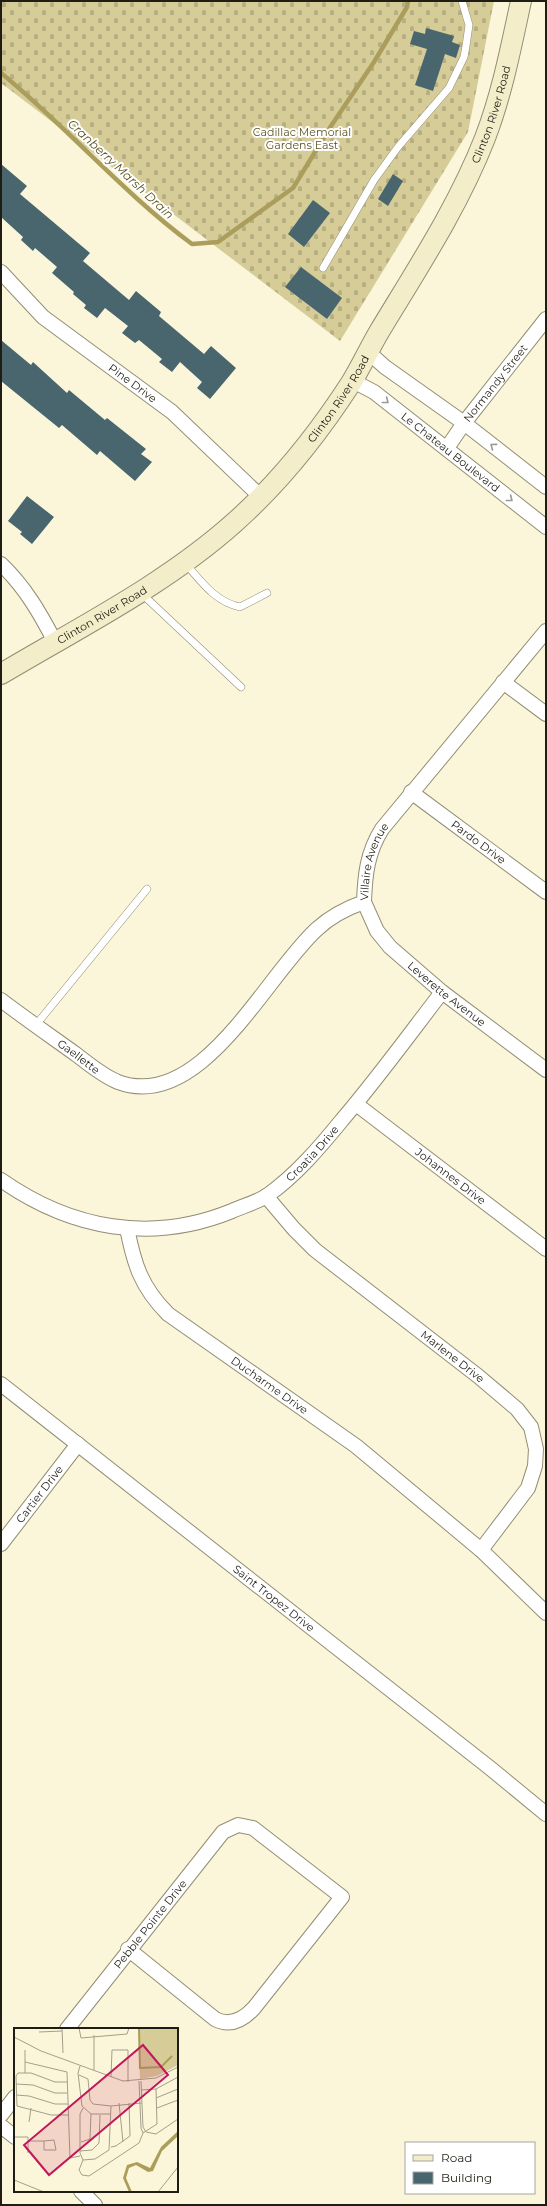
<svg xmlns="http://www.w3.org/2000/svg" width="547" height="2206" viewBox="0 0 547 2206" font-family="Montserrat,sans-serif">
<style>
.cemetery{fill:url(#cemetery-stones)}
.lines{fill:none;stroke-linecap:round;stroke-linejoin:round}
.stream{stroke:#ab9e5c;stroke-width:4.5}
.building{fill:#49666f}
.lane-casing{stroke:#928e74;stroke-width:8}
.street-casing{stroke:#928e74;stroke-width:16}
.secondary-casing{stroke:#928e74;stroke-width:22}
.lane{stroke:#fff;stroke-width:7}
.street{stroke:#fff;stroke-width:14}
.secondary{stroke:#f4edca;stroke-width:20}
.oneway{stroke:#9a9995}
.labels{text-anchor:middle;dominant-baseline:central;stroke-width:4;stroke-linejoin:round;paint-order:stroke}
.street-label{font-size:11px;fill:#1f1d13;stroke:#fff}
.park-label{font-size:11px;fill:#5d5321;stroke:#fff}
.water-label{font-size:12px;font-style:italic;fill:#584e1b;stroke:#fff}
.inset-river{fill:none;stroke:#ab9e5c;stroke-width:2}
.inset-road{fill:none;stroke:#a39f8a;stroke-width:1}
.view{fill:#c2185b;fill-opacity:0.15;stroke:#c2185b;stroke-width:2}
.inset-edge{fill:none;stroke:#1f1d13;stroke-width:2}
</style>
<defs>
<pattern id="cemetery-stones" width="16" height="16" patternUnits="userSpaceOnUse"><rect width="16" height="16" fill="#d6cc97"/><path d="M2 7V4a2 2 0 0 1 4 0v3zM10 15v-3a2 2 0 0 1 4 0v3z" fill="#b7af81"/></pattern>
</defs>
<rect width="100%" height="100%" fill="#fbf6da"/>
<path class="cemetery" d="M 1,1 L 494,1 L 468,132 L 340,341 L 1,83 Z"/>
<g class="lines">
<path class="stream" d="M 1,73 C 67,127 123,193 192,244 L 218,242 L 293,188 L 331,126 L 374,62 L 407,7 L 408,1"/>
</g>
<path class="building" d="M 426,28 L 454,36 L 452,42 L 460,45 L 456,58 L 445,54 L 433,91 L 415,85 L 427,49 L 410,44 L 414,31 L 425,34 Z
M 1,164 L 27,186 L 20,194 L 90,253 L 83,261 L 129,300 L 136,291 L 161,312 L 159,316 L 204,354 L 211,346 L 236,368 L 210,399 L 197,388 L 202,382 L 180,362 L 172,372 L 159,362 L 162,359 L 139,340 L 135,343 L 122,333 L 128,326 L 105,308 L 97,318 L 84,308 L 86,305 L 73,294 L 74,292 L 52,273 L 57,267 L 35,248 L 33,251 L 21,240 L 23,237 L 1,217 Z
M 393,174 L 403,181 L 388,206 L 378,199 Z
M 313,200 L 330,213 L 304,247 L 288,234 Z
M 301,267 L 342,298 L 327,319 L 285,287 Z
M 1,340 L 31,365 L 33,362 L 67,393 L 69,390 L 105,420 L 107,418 L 146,449 L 141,454 L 152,462 L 135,481 L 100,451 L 97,455 L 62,425 L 59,428 L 1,381 Z
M 27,496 L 54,517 L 32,544 L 20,534 L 22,532 L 8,521 Z"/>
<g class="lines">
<defs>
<path id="lane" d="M 323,268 L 374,180 L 398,147 L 449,88 L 464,57 L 466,46 L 469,25 L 462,1
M 185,563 C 201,581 215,602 240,607 L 267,593
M 141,593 L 241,687
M 35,1026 L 147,889"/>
<g id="street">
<path id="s1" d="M 1,272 L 43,317 L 172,412 L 261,497"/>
<path d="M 367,351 L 385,367 L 464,423 L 546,487"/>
<path id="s2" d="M 353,381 L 374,392 L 546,527"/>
<path id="s3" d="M 447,448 L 464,423 L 546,319"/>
<path d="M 1,564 C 25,587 40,613 55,642"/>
<path d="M 503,682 L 546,714"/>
<path id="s4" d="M 411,792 L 546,892"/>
<path id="s5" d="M 364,902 L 377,931 L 390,947 L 442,992 L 546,1070"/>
<path id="s6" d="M 1,1000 C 26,1019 52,1037 77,1055 C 90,1065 103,1076 118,1082 C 201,1113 266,975 317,929 C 331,916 347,908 364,902 C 365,875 367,853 382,829 L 546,631"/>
<path id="s7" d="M 356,1104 L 546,1249"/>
<path id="s8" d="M 1,1180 C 71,1229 151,1244 232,1211 C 243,1206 258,1202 268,1195 C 296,1175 320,1147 342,1120 C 377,1079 409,1035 442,992"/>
<path id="s9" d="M 266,1196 L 294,1229 L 315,1250 L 478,1376 L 517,1409 L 531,1427 L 536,1449 L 535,1466 L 528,1488 L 481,1550"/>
<path id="s10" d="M 127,1228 C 134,1264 141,1287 168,1314 L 356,1446 L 481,1550 L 546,1613"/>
<path id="s11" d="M 1,1384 L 490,1768 L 546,1814"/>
<path id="s12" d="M 1,1544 L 78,1444"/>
<path id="s13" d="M 67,2029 L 223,1832 L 238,1825 L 253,1828 L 342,1897 L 254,2008 C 243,2020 230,2027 215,2019 L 128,1949"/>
<path d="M 1,2115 L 15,2097"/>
<path d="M 1,2126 L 15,2137"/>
<path d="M 81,2191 L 95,2205"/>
</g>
<g id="secondary">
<path id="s14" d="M 1,674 C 80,627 166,584 235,522 C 281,481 318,434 351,383 C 361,367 369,349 379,332 C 417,269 458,207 485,138 C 502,94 511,47 521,1"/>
</g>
</defs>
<use href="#lane" class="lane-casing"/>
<use href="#street" class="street-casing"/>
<use href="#secondary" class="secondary-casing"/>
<use href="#lane" class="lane"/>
<use href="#street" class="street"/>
<use href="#secondary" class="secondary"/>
</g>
<defs><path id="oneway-chevron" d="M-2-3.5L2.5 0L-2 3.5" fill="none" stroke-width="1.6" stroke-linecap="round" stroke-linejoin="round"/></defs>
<g class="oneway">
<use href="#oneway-chevron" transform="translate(386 401) rotate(38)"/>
<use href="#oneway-chevron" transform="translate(493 446) rotate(-143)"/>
<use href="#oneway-chevron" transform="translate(510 499) rotate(38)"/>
</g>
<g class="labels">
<g class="street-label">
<text stroke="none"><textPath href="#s14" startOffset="765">Clinton River Road</textPath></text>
<text stroke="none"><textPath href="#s1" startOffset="173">Pine Drive</textPath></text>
<text stroke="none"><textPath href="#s3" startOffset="81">Normandy Street</textPath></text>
<text stroke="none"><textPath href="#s14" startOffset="441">Clinton River Road</textPath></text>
<text stroke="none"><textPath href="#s2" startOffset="121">Le Chateau Boulevard</textPath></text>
<text stroke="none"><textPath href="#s14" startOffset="117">Clinton River Road</textPath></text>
<text stroke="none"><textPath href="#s4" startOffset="84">Pardo Drive</textPath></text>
<text stroke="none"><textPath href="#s6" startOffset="506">Villaire Avenue</textPath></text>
<text stroke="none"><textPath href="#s5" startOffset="126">Leverette Avenue</textPath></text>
<text stroke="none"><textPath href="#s6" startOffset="96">Gaellette</textPath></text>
<text stroke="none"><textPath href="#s8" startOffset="344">Croatia Drive</textPath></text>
<text stroke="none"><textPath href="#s7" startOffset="119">Johannes Drive</textPath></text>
<text stroke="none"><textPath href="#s9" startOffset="247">Marlene Drive</textPath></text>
<text stroke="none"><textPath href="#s10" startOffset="221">Ducharme Drive</textPath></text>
<text stroke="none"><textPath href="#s12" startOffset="63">Cartier Drive</textPath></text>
<text stroke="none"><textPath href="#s11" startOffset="347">Saint Tropez Drive</textPath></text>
<text stroke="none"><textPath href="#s13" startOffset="134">Pebble Pointe Drive</textPath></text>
</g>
<g class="park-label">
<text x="302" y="132">Cadillac Memorial<tspan x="302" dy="13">Gardens East</tspan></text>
</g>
<g class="water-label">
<text transform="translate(121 169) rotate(43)">Cranberry Marsh Drain</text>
</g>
</g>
<g transform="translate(14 2028)">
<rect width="164" height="164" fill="#fbf6da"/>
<path d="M 124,0 L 164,0 L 164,37 L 143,48 L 126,51 Z" fill="#d6cc97"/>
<path d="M 164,103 L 164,108 L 148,123 L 139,143 L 134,144 L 122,137 L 115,140 L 112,150 L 118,164 L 115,164 L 109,150 L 113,137 L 123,134 L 136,140 L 147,119 Z" fill="#ab9e5c"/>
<path class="inset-river" d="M 125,0 L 126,40 L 147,39 L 158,28"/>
<path class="inset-road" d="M 48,0 L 49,25M 65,0 L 67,10 L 113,6 L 115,0M 25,4 L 48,3M 80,7 L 80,42M 0,9 L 27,23 L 109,53 L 142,50 L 164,39M 11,34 L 53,44 L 56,130 L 66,128M 66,38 L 64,45 L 68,78 L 77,86 L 96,86M 11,45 L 11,22M 65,47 L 74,51 L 76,72 L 79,76 L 97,78 L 128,75M 97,49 L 98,22 L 114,22 L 114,54M 125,53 L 127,100 L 129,105M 127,53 L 129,99 L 132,104M 53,54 L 41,54 L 17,45 L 4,45 L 2,48 L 3,78 L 37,87 L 55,87M 2,56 L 19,57 L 41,65 L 53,65M 127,62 L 142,61 L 164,49M 2,67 L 15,68 L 41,76 L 54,76M 142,70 L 164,61M 105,75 L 109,114M 69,80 L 66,86 L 66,125 L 69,132M 143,80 L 164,72M 15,94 L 17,80M 132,104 L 142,106 L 164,91M 0,109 L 14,109 L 14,125M 14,113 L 30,113 L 40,112 L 42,122 L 30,122 L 30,113M 67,114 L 76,111 L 77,86M 97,119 L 102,118 L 116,108 L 115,75M 66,123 L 78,122 L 85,115 L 86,87M 69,132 L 65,142 L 68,147 L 75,148 L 125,115 L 129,105 L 143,96 L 142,61M 69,132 L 81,131 L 95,122 L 97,78M 0,152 L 30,164M 144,164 L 164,139"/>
<path class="view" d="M 129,17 L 154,47 L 35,147 L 10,117 Z"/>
<rect width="164" height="164" class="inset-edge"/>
</g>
<rect width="547" height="2206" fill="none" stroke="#1f1d13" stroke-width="4"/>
<rect x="405" y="2142" width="130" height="52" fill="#ffffff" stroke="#a5a5a1"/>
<rect x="413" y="2155" width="20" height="6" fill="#f4edca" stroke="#a5a5a1"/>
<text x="441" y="2162" font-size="12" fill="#1f1d13">Road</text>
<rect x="413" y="2172" width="20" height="12" fill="#49666f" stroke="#a5a5a1"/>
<text x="441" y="2182" font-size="12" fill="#1f1d13">Building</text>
</svg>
